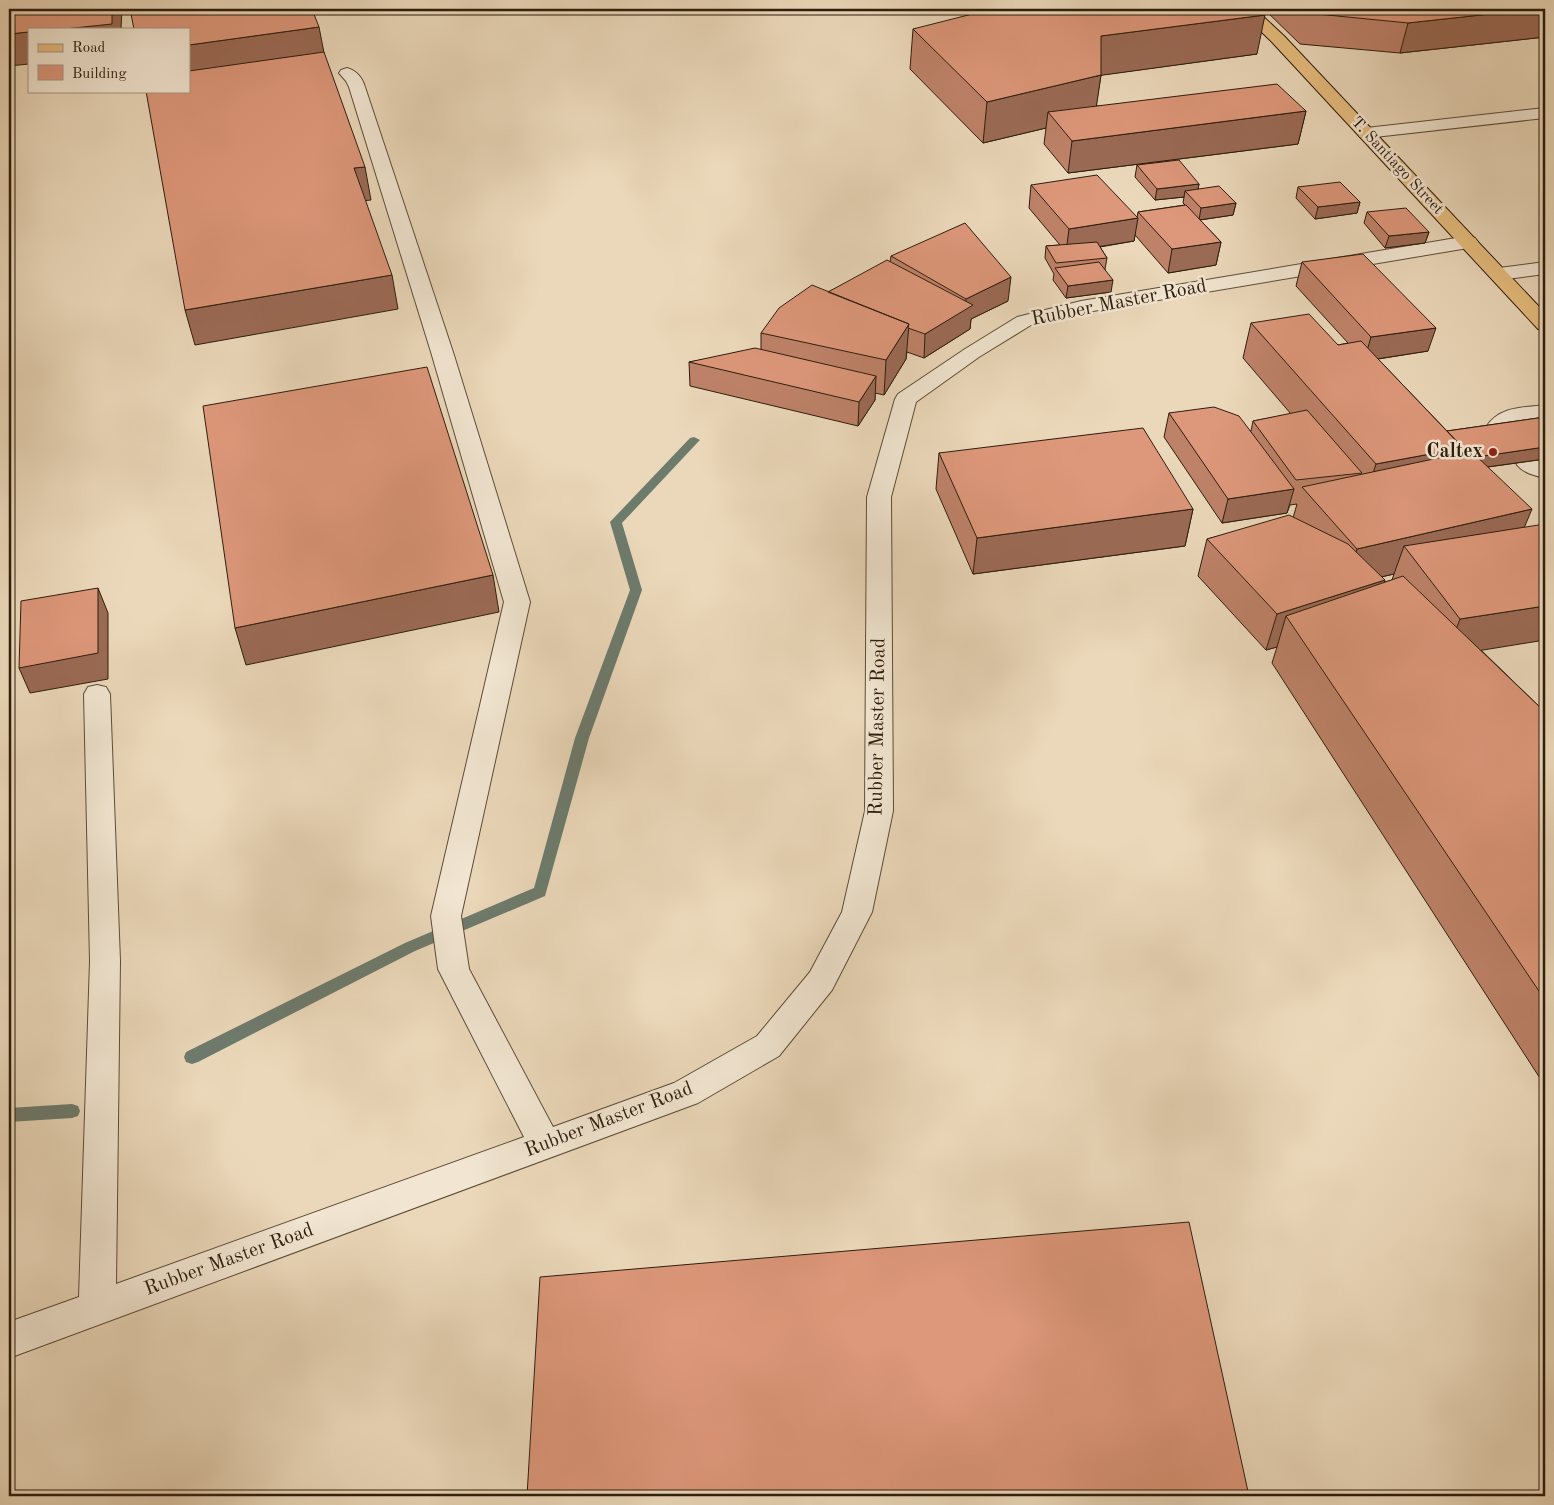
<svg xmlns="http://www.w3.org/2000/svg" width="1554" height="1505" viewBox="0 0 1554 1505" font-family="'Old Standard TT',serif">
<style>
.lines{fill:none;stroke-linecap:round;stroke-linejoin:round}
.stream{fill:#6d7b6d;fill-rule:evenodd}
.minor-casing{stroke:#5c4c38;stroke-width:2}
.major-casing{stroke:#2d1d0d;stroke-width:2}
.minor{fill:#f2e6d2;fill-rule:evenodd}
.major{fill:#e6bc7d;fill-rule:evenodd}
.wall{fill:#be8269;stroke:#2d1d0d;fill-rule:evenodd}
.shaded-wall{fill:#9b6a55;stroke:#2d1d0d}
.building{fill:#dd977a;stroke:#2d1d0d}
.poi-dot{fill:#8f2418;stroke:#f2e6d2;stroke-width:2}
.labels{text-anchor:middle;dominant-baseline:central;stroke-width:5;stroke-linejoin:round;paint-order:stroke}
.far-street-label{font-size:16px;fill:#2d1d0d;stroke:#f2e6d2}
.street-label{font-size:20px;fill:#2d1d0d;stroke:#f2e6d2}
.poi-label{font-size:20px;font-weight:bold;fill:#2d1d0d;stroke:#f2e6d2;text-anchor:end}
</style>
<rect width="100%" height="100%" fill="#ebd8ba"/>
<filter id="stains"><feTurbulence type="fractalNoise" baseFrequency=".004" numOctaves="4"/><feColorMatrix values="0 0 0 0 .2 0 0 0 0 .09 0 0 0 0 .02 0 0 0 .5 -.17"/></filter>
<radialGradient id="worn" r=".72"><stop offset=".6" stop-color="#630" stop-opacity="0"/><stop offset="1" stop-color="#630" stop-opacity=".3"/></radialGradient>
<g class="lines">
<path class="stream" d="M 694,437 L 700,440 L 698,442 L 622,523 L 642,590 L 589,738 L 545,896 L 415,951 L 198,1062 L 192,1064 L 186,1062 L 184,1057 L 186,1052 L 405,943 L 534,888 L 575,738 L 630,590 L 610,522 L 690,438 Z
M 72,1104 L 78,1106 L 80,1111 L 78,1116 L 72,1118 L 9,1122 L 9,1108 Z"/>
<defs>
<path id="minor" d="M 347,68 C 357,71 362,77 365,87 L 453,352 L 530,602 L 461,916 L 469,969 L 553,1127 L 674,1083 L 757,1036 L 810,972 L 842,912 L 865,811 L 867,497 L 895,399 L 898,394 L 965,349 L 1017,317 L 1081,301 L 1468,236 L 1475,238 L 1478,242 L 1475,246 L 1468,248 L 1081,313 L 1031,325 L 979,357 L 916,402 L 891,497 L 893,811 L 872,912 L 832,990 L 779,1056 L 698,1103 L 9,1358 L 9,1322 L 79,1297 L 90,961 L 84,694 L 88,687 L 97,685 L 106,687 L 110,694 L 120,961 L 116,1284 L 524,1137 L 438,969 L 431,916 L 504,602 L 431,352 L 349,87 L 346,81 L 339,73 L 341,70 Z
M 1545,108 L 1545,118 L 1366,138 L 1360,137 L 1357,133 L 1360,129 L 1366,128 Z
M 1545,262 L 1545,274 L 1499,280 L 1492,278 L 1489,274 L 1492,270 L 1499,268 Z
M 1545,405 L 1545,419 L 1518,421 L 1508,427 L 1513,435 L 1510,440 L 1502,442 L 1494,440 L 1486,427 C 1500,406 1522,408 1545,405 Z
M 1526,455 L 1534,457 L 1545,464 L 1545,478 C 1533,475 1522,473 1515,462 L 1518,457 Z"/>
<path id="major" d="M 1238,9 L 1255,9 L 1284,36 L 1545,313 L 1545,331 L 1538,329 L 1272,42 Z"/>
</defs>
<use href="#minor" class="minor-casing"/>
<use href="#major" class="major-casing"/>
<use href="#minor" class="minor"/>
<use href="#major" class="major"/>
</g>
<path class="wall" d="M 1264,9 L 1545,9 L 1545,37 L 1400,53 L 1300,44 Z
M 913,29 L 1257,54 L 1101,75 L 1096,106 L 1306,111 L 1298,144 L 1068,173 L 1044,144 L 1046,128 L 983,143 L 910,69 Z
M 1137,165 L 1199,184 L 1198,189 L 1236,203 L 1233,215 L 1200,220 L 1221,242 L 1216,265 L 1168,273 L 1135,235 L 1134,241 L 1100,247 L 1107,258 L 1105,269 L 1111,292 L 1066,298 L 1053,280 L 1054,274 L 1045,258 L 1046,246 L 1060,245 L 1029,208 L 1031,185 L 1137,218 L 1138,212 L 1185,205 L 1183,203 L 1184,197 L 1155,200 L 1135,177 Z
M 1298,187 L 1360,202 L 1357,213 L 1315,219 L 1296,198 Z
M 1367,212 L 1429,232 L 1425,243 L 1385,248 L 1364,223 Z
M 891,256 L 1008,301 L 971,319 L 970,329 L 924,358 L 907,352 L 906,359 L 884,395 L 875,393 L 875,400 L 858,426 L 690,386 L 689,362 L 761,350 L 761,333 L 828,292 L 890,262 Z
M 1302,262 L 1428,351 L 1378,359 L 1447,431 L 1545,417 L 1545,459 L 1488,467 L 1524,527 L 1481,650 L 1545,712 L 1545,1086 L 1272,663 L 1277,647 L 1266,650 L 1198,576 L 1207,539 L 1293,518 L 1297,504 L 1290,505 L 1287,513 L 1222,523 L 1164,437 L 1169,413 L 1251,431 L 1253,421 L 1291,414 L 1243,358 L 1251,323 L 1338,345 L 1348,343 L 1296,286 ZM 1394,574 L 1392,580 L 1385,582 L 1381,577 Z
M 939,453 L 1193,509 L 1185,546 L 973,574 L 936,489 Z"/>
<path class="shaded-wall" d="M 112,9 L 122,9 L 121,29 L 64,29 Z
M 1535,9 L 1545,9 L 1545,37 L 1400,53 L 1408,23 Z
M 1265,15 L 1257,54 L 1096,76 L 1101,36 Z
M 319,27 L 325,58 L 189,78 L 189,45 Z
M 29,32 L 29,64 L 9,66 L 9,34 Z
M 1101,75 L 1095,116 L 1048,112 L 1046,128 L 983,143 L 987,102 Z
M 1306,111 L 1298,144 L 1068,173 L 1072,141 Z
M 365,167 L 371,200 L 361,201 L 354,168 Z
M 1199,184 L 1197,195 L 1185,191 L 1184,197 L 1155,200 L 1157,189 Z
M 1360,202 L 1357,213 L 1315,219 L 1318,207 Z
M 1236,203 L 1233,215 L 1199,220 L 1201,208 Z
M 1138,218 L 1134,241 L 1066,252 L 1069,229 Z
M 1429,232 L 1425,243 L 1385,248 L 1389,236 Z
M 1221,242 L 1216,265 L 1168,273 L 1172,249 Z
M 392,275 L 398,309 L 195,345 L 185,310 Z
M 1011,277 L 1008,301 L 971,319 L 970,329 L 924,358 L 925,334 L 965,309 L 966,299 Z
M 1113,280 L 1111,292 L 1066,298 L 1068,286 Z
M 909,324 L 906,359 L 884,395 L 886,360 Z
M 1436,328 L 1428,351 L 1364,361 L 1371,337 Z
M 876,376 L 875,400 L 858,426 L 859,402 Z
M 1545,447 L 1545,459 L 1458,471 L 1462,459 Z
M 1463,448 L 1450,484 L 1364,500 L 1376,464 Z
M 1294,489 L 1287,513 L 1222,523 L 1228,499 Z
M 1193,509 L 1185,546 L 973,574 L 977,538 Z
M 1532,509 L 1517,545 L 1404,546 L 1394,574 L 1345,585 L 1357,549 Z
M 493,575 L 499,612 L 246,665 L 235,628 Z
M 1385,580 L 1373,617 L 1286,616 L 1277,647 L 1266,650 L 1277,614 Z
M 98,588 L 108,613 L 108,679 L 30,693 L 19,668 Z
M 1545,606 L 1545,640 L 1446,656 L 1460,619 Z"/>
<path class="building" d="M 9,9 L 112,9 L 112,24 L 64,29 L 29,29 L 29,32 L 9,34 Z
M 130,9 L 312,9 L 319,27 L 189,45 L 189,29 L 134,29 Z
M 992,9 L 1259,9 L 1265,15 L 1101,36 L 1101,75 L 987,102 L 913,29 Z
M 1303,9 L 1535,9 L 1408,23 L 1307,13 Z
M 324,52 L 365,167 L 354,168 L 392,275 L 185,310 L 146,91 L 189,91 L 189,71 Z
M 1277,84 L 1306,111 L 1072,141 L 1048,112 Z
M 1179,160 L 1199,184 L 1157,189 L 1137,165 Z
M 1097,175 L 1138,218 L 1069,229 L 1031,185 Z
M 1340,182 L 1360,202 L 1318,207 L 1298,187 Z
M 1219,186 L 1236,203 L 1201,208 L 1185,191 Z
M 1186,205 L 1221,242 L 1172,249 L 1138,212 Z
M 1406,208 L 1429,232 L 1389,236 L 1367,212 Z
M 965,223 L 1011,277 L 966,299 L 891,256 Z
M 1097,242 L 1107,258 L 1056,263 L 1046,246 Z
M 1363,254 L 1436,328 L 1371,337 L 1302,262 Z
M 887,260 L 973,305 L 925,334 L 908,328 L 909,324 L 828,292 Z
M 1099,262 L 1113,280 L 1068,286 L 1055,268 Z
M 812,285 L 909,324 L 886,360 L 761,333 L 779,308 Z
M 1309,314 L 1338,345 L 1361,341 L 1463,448 L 1376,464 L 1251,323 Z
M 755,348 L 876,376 L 859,402 L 689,362 Z
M 427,367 L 493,575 L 235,628 L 203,406 Z
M 1214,407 L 1239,416 L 1294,489 L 1228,499 L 1169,413 Z
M 1307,410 L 1362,473 L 1296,480 L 1253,421 Z
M 1545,417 L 1545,447 L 1477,457 L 1471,451 L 1462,453 L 1463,448 L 1447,431 Z
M 1143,428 L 1193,509 L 977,538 L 939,453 Z
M 1471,451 L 1532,509 L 1357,549 L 1302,487 Z
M 1289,515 L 1348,544 L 1385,580 L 1277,614 L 1207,539 Z
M 1545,524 L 1545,606 L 1460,619 L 1404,546 Z
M 1403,576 L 1545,712 L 1545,1000 L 1286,616 Z
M 98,588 L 98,653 L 19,668 L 21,601 Z
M 1189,1222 L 1249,1496 L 527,1496 L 540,1277 Z"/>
<circle class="poi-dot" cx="1493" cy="452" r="5"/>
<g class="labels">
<g class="far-street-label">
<text transform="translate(1397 166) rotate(47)">T. Santiago Street</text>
</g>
<g class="street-label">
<text transform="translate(1119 303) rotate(-11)">Rubber Master Road</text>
<text transform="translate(878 727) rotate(-89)">Rubber Master Road</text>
<text transform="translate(609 1120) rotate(-21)">Rubber Master Road</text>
<text transform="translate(229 1260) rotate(-20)">Rubber Master Road</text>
</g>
<g class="poi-label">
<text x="1483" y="452">Caltex</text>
</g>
</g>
<rect width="1554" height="1505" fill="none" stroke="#ebd8ba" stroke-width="30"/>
<rect x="10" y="10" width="1534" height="1485" fill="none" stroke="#2d1d0d" stroke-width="2.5"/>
<rect x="15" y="15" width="1524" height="1475" fill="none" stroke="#2d1d0d"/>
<rect x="28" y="28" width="162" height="65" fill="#f2e6d2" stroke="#a39683"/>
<rect x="38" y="44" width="25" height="8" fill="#e6bc7d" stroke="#a39683"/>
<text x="72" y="52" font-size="15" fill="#2d1d0d">Road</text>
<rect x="38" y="65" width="25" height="15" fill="#dd977a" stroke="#a39683"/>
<text x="72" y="78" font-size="15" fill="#2d1d0d">Building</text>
<rect width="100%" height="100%" filter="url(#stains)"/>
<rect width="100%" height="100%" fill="url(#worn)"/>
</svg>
